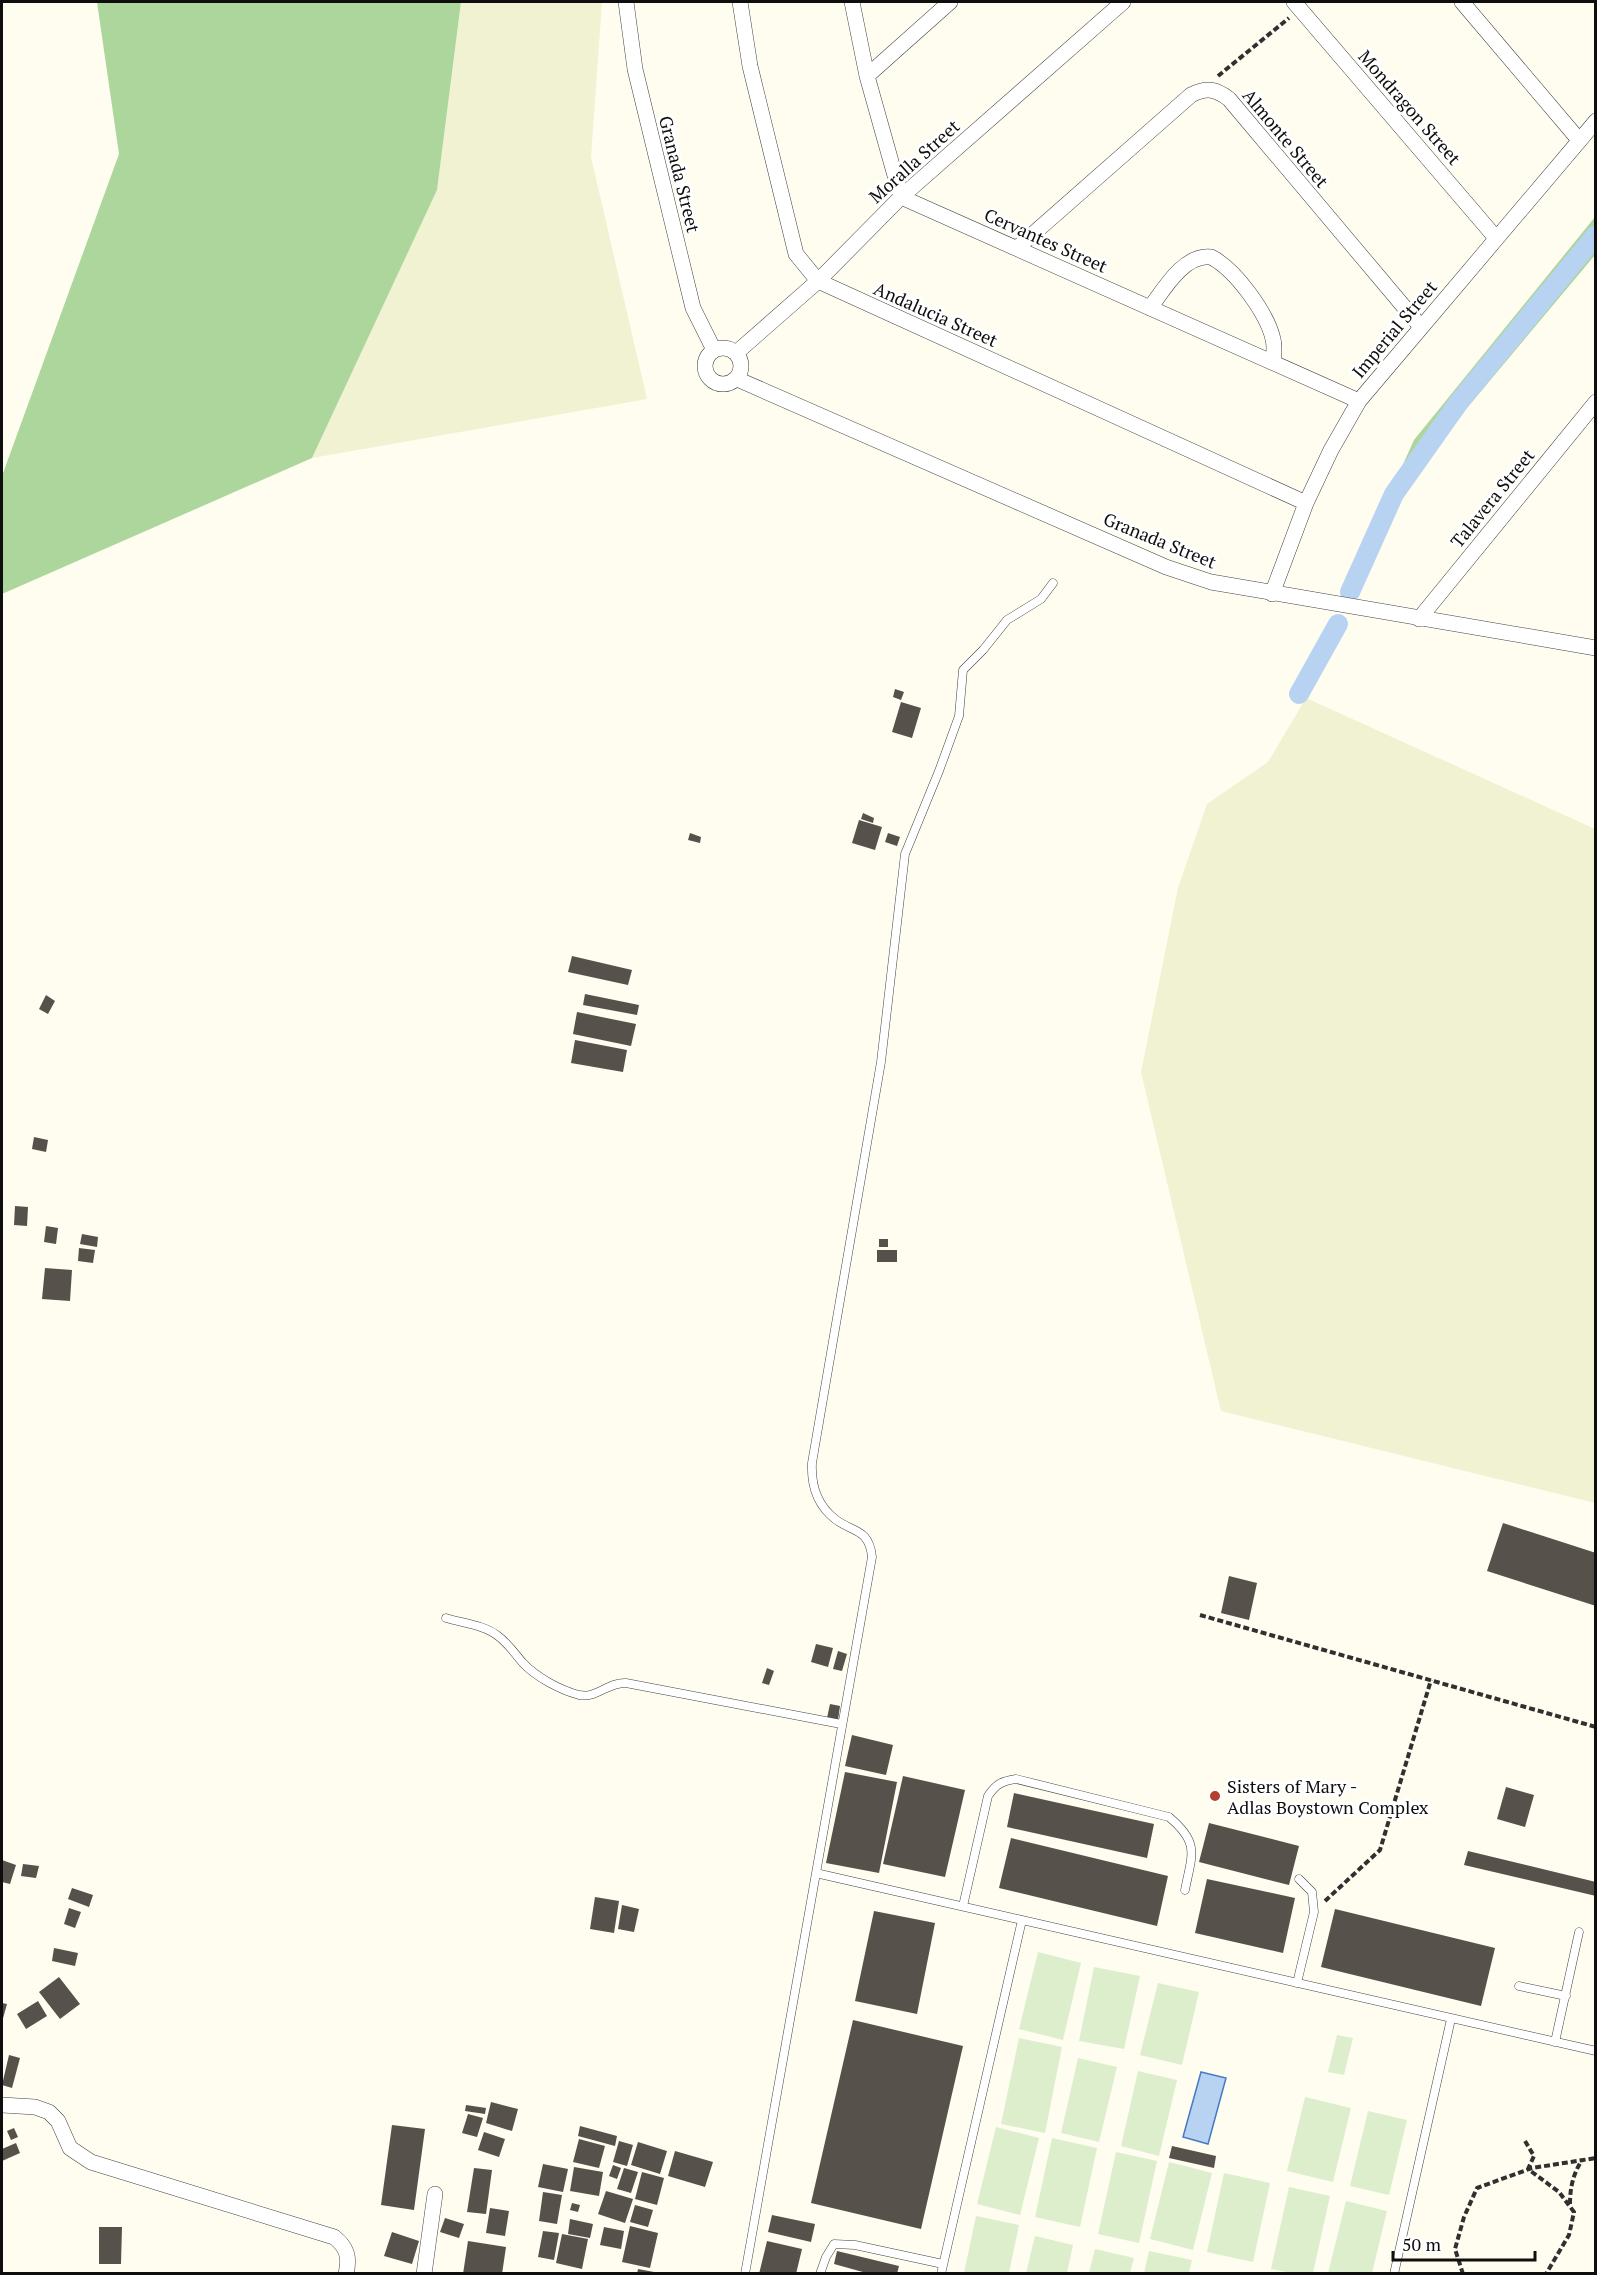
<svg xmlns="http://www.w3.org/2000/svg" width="1597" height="2275" viewBox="0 0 1597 2275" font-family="'PT Serif',serif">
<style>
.farmland{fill:#f0f2d2}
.forest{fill:#acd69c}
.pitch{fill:#ddeecd}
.water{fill:#b8d3f2;stroke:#457bc3;stroke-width:1.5}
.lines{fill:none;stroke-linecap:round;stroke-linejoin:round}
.canal{stroke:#b8d3f2;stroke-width:20}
.building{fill:#56514b}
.service-casing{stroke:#414141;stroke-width:9}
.minor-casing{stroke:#414141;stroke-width:16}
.path{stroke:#303030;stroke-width:4;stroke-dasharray:6 3;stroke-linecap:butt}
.service{stroke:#fff;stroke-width:8}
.minor{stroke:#fff;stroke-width:15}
.poi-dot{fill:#b44030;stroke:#fff;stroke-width:2}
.labels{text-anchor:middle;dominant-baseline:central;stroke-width:6;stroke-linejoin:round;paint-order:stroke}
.street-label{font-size:18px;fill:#0e0e0e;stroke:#fff}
.poi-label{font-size:18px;fill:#0e0e0e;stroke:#fff;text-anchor:start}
</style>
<rect width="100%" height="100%" fill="#fefdf0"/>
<path class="farmland" d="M 461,2 L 602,2 L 591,157 L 647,399 L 312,458 L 437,190 Z
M 1306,698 L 1595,829 L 1595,1503 L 1221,1411 L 1141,1072 L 1178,888 L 1207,804 L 1268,762 Z"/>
<path class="forest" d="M 97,2 L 461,2 L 437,190 L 312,458 L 2,594 L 2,476 L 119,154 Z
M 1595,217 L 1595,255 L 1467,408 L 1398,498 L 1356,592 L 1346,591 L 1414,440 Z"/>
<path class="pitch" d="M 1038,1952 L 1081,1963 L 1063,2040 L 1019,2029 Z
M 1094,1967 L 1140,1976 L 1124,2049 L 1079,2041 Z
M 1158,1983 L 1199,1992 L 1182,2065 L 1140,2055 Z
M 1337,2035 L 1353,2038 L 1344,2075 L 1328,2072 Z
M 1019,2038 L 1062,2047 L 1045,2133 L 1001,2124 Z
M 1078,2058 L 1117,2067 L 1099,2142 L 1061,2133 Z
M 1138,2071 L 1177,2080 L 1159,2156 L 1121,2146 Z
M 1305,2097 L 1351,2108 L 1333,2182 L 1287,2171 Z
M 1368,2111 L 1407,2120 L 1389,2195 L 1350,2186 Z
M 996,2127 L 1039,2138 L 1020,2215 L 977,2204 Z
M 1052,2138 L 1097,2148 L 1080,2227 L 1035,2217 Z
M 1116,2152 L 1157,2161 L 1139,2243 L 1098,2234 Z
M 1169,2162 L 1212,2173 L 1193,2250 L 1150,2239 Z
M 1224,2173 L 1270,2183 L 1253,2262 L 1207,2252 Z
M 1289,2187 L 1330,2196 L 1313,2273 L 1291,2273 L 1271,2269 Z
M 1346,2201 L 1387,2211 L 1372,2273 L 1328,2273 Z
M 976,2216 L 1019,2225 L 1009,2273 L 964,2273 Z
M 1035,2236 L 1073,2245 L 1067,2273 L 1026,2273 Z
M 1095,2249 L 1134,2258 L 1130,2273 L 1089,2273 Z
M 1149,2251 L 1192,2260 L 1189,2273 L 1144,2273 Z"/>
<path class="water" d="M 1201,2072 L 1226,2078 L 1208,2144 L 1183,2137 Z"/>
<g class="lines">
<path class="canal" d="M 1350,592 L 1394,494 L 1459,402 L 1596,235
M 1299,694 L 1338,624"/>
</g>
<path class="building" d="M 895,689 L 904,692 L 901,700 L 893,697 Z
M 901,702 L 921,708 L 912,738 L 892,732 Z
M 863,813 L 874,818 L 873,823 L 861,819 Z
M 859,820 L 882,827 L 875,850 L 852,843 Z
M 690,833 L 701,837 L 700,843 L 688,840 Z
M 888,833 L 900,837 L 897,846 L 885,842 Z
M 572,956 L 632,970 L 628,985 L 568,972 Z
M 585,994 L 639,1005 L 637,1015 L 583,1005 Z
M 46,995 L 55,1001 L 48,1014 L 39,1009 Z
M 577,1012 L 636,1024 L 631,1046 L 573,1034 Z
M 575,1040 L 627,1050 L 623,1072 L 571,1063 Z
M 34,1137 L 48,1140 L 46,1152 L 32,1149 Z
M 15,1206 L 28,1207 L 27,1226 L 14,1225 Z
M 46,1226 L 58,1228 L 56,1244 L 44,1242 Z
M 82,1234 L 98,1237 L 97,1247 L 80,1244 Z
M 879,1239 L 888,1239 L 888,1247 L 879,1247 Z
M 79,1248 L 95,1250 L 93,1263 L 78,1261 Z
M 877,1250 L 897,1250 L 897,1262 L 877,1262 Z
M 45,1268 L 72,1270 L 70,1301 L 42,1299 Z
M 1503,1523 L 1596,1553 L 1596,1606 L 1487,1571 Z
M 1229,1576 L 1257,1583 L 1249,1620 L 1221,1613 Z
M 816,1644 L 833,1648 L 828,1667 L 811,1662 Z
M 838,1651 L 847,1654 L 842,1671 L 833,1669 Z
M 767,1668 L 774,1671 L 769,1685 L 762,1683 Z
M 830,1704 L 840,1706 L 838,1720 L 827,1718 Z
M 852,1735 L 893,1745 L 886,1775 L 845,1766 Z
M 845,1772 L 897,1782 L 879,1873 L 826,1863 Z
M 903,1776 L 965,1790 L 945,1877 L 883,1864 Z
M 1506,1787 L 1534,1795 L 1525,1827 L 1497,1819 Z
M 1014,1793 L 1154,1824 L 1147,1858 L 1007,1827 Z
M 1209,1823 L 1299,1846 L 1289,1885 L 1199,1862 Z
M 1011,1838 L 1168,1876 L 1157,1926 L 999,1888 Z
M 1468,1851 L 1596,1882 L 1596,1896 L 1464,1865 Z
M 2,1860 L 16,1865 L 10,1884 L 2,1882 Z
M 23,1864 L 39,1866 L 36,1878 L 21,1876 Z
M 1207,1879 L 1295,1898 L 1283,1953 L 1195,1933 Z
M 72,1888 L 93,1895 L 89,1907 L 68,1899 Z
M 595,1897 L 619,1901 L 614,1933 L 590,1929 Z
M 622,1905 L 639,1909 L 634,1932 L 618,1929 Z
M 69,1908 L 81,1912 L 75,1928 L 64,1924 Z
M 1335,1909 L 1495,1948 L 1481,2006 L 1321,1967 Z
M 874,1911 L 935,1923 L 917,2014 L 855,2001 Z
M 54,1948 L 78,1953 L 75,1966 L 52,1961 Z
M 59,1977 L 80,2004 L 60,2019 L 39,1992 Z
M 38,2001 L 47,2016 L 26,2029 L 17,2014 Z
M 2,2003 L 7,2004 L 2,2022 Z
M 853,2020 L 963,2046 L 921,2229 L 811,2203 Z
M 9,2055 L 20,2058 L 12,2088 L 2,2085 Z
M 491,2102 L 518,2109 L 512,2131 L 486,2123 Z
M 466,2105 L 486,2108 L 485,2114 L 465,2111 Z
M 468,2114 L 483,2118 L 477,2137 L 462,2133 Z
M 392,2125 L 425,2129 L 414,2210 L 381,2205 Z
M 580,2126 L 617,2136 L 615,2146 L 578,2136 Z
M 14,2128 L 18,2137 L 11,2140 L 7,2131 Z
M 484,2132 L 505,2139 L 499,2157 L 478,2150 Z
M 579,2139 L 605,2146 L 599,2168 L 573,2162 Z
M 619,2141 L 633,2145 L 627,2166 L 613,2162 Z
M 638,2142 L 667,2151 L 660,2174 L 631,2165 Z
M 16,2143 L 20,2153 L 2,2161 L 2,2149 Z
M 1172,2146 L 1216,2156 L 1214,2168 L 1169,2158 Z
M 675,2151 L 713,2162 L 705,2187 L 668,2176 Z
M 543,2164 L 568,2169 L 563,2192 L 538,2187 Z
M 613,2165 L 621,2168 L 617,2179 L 609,2176 Z
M 574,2167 L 603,2172 L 599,2196 L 570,2191 Z
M 474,2168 L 492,2170 L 486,2214 L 467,2212 Z
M 624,2168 L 638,2172 L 631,2193 L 617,2189 Z
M 642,2172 L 664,2178 L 657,2205 L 635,2199 Z
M 606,2191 L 633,2199 L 625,2223 L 598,2214 Z
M 543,2192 L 562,2195 L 557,2224 L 539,2221 Z
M 572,2203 L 580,2205 L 578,2212 L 570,2210 Z
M 635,2205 L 653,2210 L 648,2227 L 630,2222 Z
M 490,2208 L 509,2211 L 505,2236 L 486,2233 Z
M 772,2215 L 815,2224 L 811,2242 L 768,2232 Z
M 445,2218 L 464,2224 L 459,2238 L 440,2232 Z
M 570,2219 L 593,2224 L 590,2238 L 568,2234 Z
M 630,2226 L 658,2233 L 650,2268 L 622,2262 Z
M 99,2227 L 122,2227 L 121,2264 L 99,2264 Z
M 604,2227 L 624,2231 L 621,2249 L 600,2245 Z
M 543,2231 L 559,2233 L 554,2260 L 538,2257 Z
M 392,2232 L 419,2241 L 412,2264 L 384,2256 Z
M 562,2234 L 588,2239 L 582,2269 L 556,2263 Z
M 468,2241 L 506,2247 L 502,2274 L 463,2274 Z
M 767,2241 L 802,2249 L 796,2274 L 759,2274 Z
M 837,2251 L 899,2266 L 897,2274 L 870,2274 L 834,2264 Z
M 638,2269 L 654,2272 L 654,2274 L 637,2274 Z"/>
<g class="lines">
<defs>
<path id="service" d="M 446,1618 C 462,1623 485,1625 498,1636 C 508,1643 515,1654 523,1663 C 536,1677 560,1690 579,1695 C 596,1699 608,1682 626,1683 L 841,1724
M 820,1874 L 1596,2051
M 963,1906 L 988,1796 C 996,1784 1002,1781 1016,1779 L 1169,1817 C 1200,1843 1192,1854 1185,1890
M 1297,1983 L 1314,1912 L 1312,1892 L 1299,1879
M 1519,1986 L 1566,1996
M 1555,2042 L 1579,1932
M 745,2274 L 872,1557 C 869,1528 853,1533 835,1519 C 817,1505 811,1484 812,1463 L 881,1062 L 905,854 L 939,771 L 959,716 L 963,670 L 983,650 L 1007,620 L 1041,599 L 1053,583
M 820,2274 L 826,2257 L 834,2244 L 855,2245 L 943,2264
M 941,2274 L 1022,1920
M 1394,2274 L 1451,2019"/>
<path id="minor" d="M 626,2 L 635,69 L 693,308 L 714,350
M 740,2 L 750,66 L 796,254 L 818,281 L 1306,503
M 852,2 L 867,76 L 901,197 L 1359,401
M 1294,2 L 1496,238
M 1462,2 L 1579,140
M 867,76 L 950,2
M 1017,248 L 1191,95 C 1207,87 1216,89 1229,99 L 1421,327
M 1150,308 C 1164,289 1184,254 1211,257 C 1235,269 1267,313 1273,339 C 1275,347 1274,354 1273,362
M705 366a18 18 0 1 1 36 0a18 18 0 1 1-36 0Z
M 736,353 L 818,281 L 901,197 L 1123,2
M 737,379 L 1166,567 L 1211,582 L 1596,648
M 1272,594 L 1306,503 L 1331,450 L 1359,401 L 1596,121
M 1419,619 L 1596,402
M 2,2105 L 35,2107 L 49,2112 L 58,2121 L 70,2148 L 91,2162 L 334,2237 C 347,2247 350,2257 346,2274
M 424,2274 L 435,2194"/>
</defs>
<use href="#service" class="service-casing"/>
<use href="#minor" class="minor-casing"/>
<path class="path" d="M 1218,76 L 1289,18
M 1200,1615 L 1596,1727
M 1325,1901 L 1380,1850 L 1431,1680
M 1525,2141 L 1534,2156 L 1528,2169 L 1559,2192 L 1574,2212 L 1569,2235 L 1546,2274
M 1570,2204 C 1570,2188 1573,2174 1582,2160
M 1463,2274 L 1455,2249 L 1464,2217 L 1477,2188 L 1532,2168 L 1596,2158"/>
<use href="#service" class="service"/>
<use href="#minor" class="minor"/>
</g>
<circle class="poi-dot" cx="1215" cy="1796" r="6"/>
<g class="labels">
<g class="street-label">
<text transform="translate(1410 107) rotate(49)">Mondragon Street</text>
<text transform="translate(1286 138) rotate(50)">Almonte Street</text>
<text transform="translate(914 161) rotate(-42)">Moralla Street</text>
<text transform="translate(680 174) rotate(76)">Granada Street</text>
<text transform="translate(1046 240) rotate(24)">Cervantes Street</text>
<text transform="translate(936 314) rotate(24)">Andalucia Street</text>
<text transform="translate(1394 329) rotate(-50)">Imperial Street</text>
<text transform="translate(1492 498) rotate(-51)">Talavera Street</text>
<text transform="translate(1160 540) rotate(22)">Granada Street</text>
</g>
<g class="poi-label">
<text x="1227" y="1786">Sisters of Mary -<tspan x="1227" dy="21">Adlas Boystown Complex</tspan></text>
</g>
</g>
<rect width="1597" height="2275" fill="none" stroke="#0e0e0e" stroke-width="6"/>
<path d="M1393 2251v9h142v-9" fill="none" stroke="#0e0e0e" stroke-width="3"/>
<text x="1402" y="2251" font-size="18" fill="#0e0e0e" stroke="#ffffff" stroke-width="4.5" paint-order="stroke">50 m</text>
</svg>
